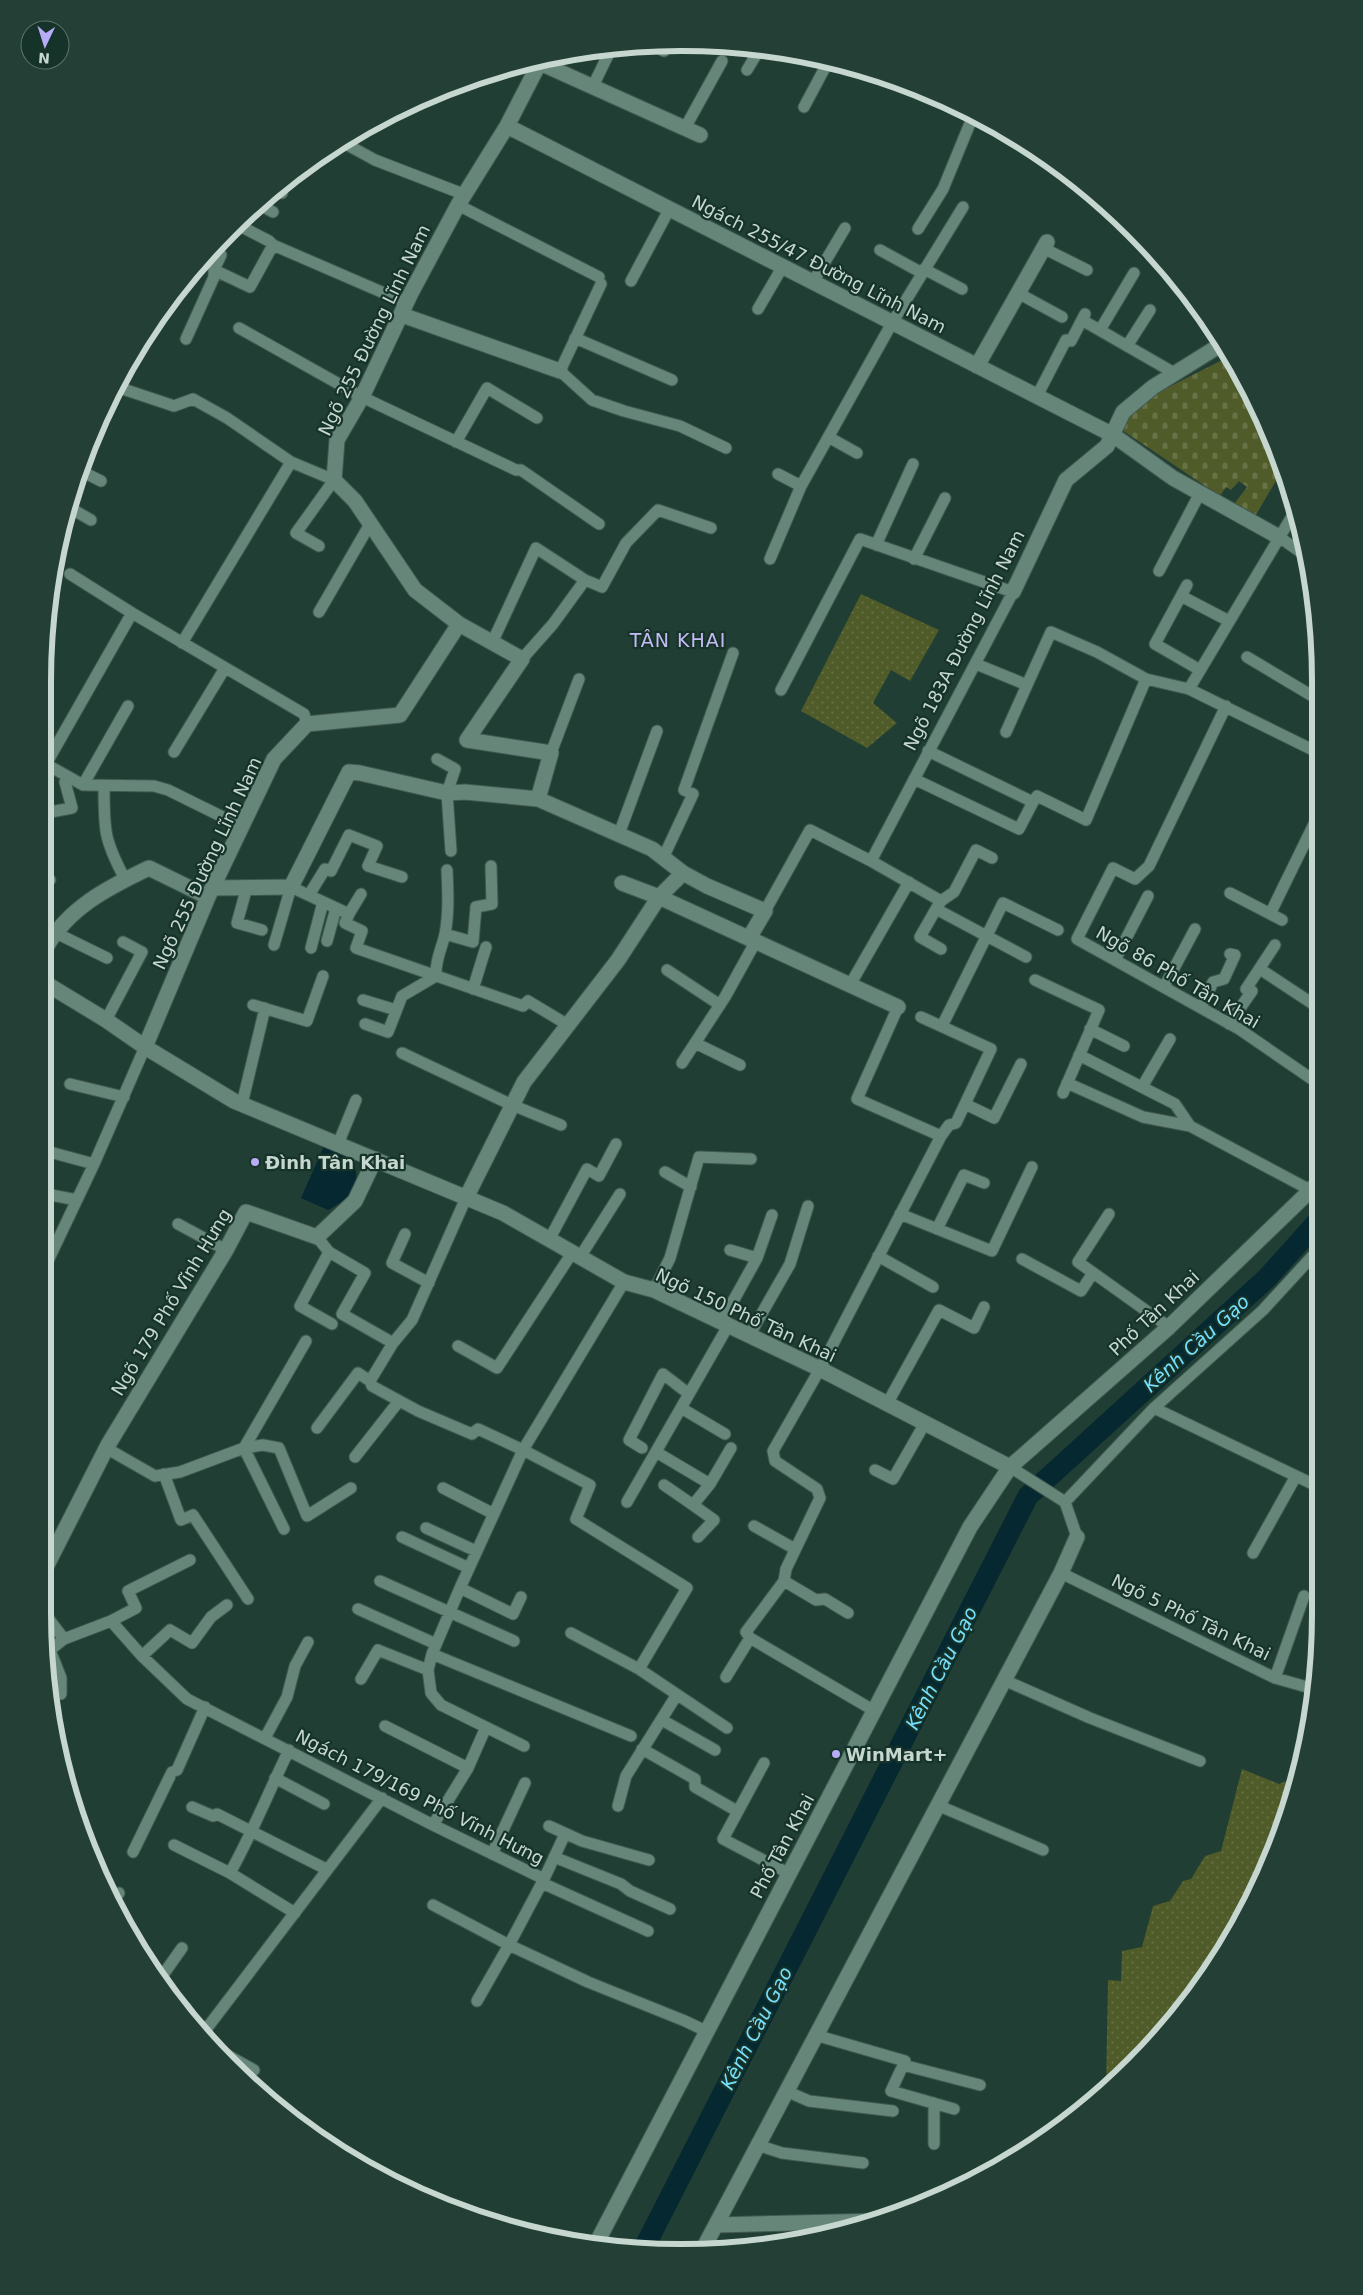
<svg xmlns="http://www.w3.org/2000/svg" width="1363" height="2295" viewBox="0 0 1363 2295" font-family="'DejaVu Sans',sans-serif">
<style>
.grass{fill:url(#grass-dots)}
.cemetery{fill:url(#cemetery-stones)}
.water{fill:#062830}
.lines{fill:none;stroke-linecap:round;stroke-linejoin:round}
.canal{stroke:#062830;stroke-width:21}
.lane-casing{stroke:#405a51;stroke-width:13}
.street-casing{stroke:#405a51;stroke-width:17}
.secondary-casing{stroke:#405a51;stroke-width:17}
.lane{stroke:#67867a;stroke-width:11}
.street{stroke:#67867a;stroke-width:15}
.secondary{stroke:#67867a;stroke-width:15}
.poi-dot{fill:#b8abf7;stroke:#163329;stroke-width:2}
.labels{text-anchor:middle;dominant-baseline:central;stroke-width:4.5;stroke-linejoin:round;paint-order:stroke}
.street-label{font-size:18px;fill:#c6d7d0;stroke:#163329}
.poi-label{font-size:18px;font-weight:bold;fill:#c6d7d0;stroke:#163329;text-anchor:start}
.neighbourhood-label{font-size:19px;letter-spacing:1px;fill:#c4bbf4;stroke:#163329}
.water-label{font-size:19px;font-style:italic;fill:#77e0fd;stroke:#163329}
.rim{fill:none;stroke:#c6d7d0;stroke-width:6}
</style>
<defs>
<pattern id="grass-dots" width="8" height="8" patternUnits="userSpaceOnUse" patternTransform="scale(1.25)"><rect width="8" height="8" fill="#4f5b28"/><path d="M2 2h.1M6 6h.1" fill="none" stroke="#677246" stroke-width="1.8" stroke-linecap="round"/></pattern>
<pattern id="cemetery-stones" width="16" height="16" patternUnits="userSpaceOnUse" patternTransform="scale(1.25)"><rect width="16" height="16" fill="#4f5b28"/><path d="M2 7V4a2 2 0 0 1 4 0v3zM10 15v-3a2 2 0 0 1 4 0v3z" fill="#677246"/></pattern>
</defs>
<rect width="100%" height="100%" fill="#203e33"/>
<path class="grass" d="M 861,594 L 939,630 L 910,681 L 891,670 L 873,703 L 897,723 L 867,748 L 801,711 Z
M 1242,1769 L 1279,1784 L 1295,1778 L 1286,1819 L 1213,1969 L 1134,2065 L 1106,2089 L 1108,1980 L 1121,1981 L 1122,1951 L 1142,1947 L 1153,1906 L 1170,1901 L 1183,1881 L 1191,1879 L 1205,1856 L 1221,1851 Z"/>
<path class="cemetery" d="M 1230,356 L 1283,469 L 1254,518 L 1234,504 L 1247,487 L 1239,481 L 1231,490 L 1226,487 L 1220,496 L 1122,430 L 1133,409 L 1163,390 Z"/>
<path class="water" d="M 324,1146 L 353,1160 C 362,1189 353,1196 328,1210 L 301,1198 Z"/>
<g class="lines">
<path class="canal" d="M 643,2250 L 1028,1496 L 1267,1278 L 1319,1220"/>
<defs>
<path id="lane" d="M 652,45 L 664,51
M 747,70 L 759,50
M 593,86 L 611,49
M 804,107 L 828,62
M 685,128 L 722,61
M 342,142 L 375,160 L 463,194
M 278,190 L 282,193
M 260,205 L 273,212
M 458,205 L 599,277
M 236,224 L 269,241 L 273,245
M 918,229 L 943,189 L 973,116
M 1043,248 L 1087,270
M 880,250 L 922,273
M 924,269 L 962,289
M 214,270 L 250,287 L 273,245 L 407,303
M 631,281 L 670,208
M 813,282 L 845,228
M 601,284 L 560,371 L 592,400 L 624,411 L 680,426 L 726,448
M 1018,293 L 1062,317
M 758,309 L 783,266
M 1082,320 L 1176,374
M 239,328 L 362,397 L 516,470 L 521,470 L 599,524
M 1100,330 L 1134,273
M 575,338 L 672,380
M 186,339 L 214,277 L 214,270 L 221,255
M 1127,346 L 1150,310
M 120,388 L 174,406 L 193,399 L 227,418 L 291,462 L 334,480 L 296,533 L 319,546
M 1037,396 L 1066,340 L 1071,341 L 1085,314
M 830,438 L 857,453
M 456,442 L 487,388 L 537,418
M 79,470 L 101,481
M 778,474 L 801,486
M 70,508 L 91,520
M 1279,537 L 1302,553
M 876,545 L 913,464
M 770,559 L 801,486 L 892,323 L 963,207
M 914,559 L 945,498
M 1159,571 L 1200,493
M 70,574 L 132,613 L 304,714 L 307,724
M 1187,585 L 1155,644 L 1200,670
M 1181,596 L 1229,621
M 319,612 L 370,524
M 182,643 L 291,462
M 492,643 L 536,548 L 585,580
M 1247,657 L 1319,700
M 522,659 L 553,624 L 585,580 L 602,587 L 626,543 L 658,510 L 711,528
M 976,664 L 1027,685 L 1051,632 L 1097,652 L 1146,679 L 1189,689 L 1319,753
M 1189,689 L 1294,513
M 781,690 L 860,539 L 1013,592 L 871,861
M 1226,706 L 1149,866 L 1135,879 L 1113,868 L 1077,939 L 1239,1029 L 1319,1084
M 1006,732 L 1027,685
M 928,751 L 1033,802 L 1037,796 L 1086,820 L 1146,679
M 174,752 L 225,668
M 551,753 L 579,679
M 437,759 L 455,769 L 447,793 L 451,851
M 44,763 L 83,785 L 154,786 L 168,790 L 241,826
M 46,764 L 132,613
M 914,779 L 1019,829 L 1033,802
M 83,785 L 128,706
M 104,787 C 104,830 104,840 125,879
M 45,813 L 72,808 L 65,782 L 70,778
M 619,834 L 657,731
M 664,856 L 693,794 L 684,790 L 733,653
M 45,881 L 50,880
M 247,887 L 237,923 L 262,930
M 1230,893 L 1282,920
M 309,895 L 325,869 L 331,871 L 349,835 L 377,846 L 368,866 L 402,877
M 941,901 L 936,909 L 1026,957
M 941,901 L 954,892 L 976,850 L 992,858
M 936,909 L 920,937 L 941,949
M 765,911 L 810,830 L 871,861 L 941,901
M 349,914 L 345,923 L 362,931 L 356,948 L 523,1006 L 528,1001 L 568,1025
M 1270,914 L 1319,814
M 54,932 L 107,958
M 445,934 L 473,942 L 476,907 L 492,904 L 491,866
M 327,941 L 336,908
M 274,945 L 291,887 L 349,914 L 361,894
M 311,948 L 323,902
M 1115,960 L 1148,896
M 1260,969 L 1319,1008
M 667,970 L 720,1005
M 436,976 C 435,960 442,948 445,934 C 449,913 448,892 447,870
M 1035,980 L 1099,1010 L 1063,1093
M 850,985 L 909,882
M 1164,987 L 1195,929
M 473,989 L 486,947
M 363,1000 L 396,1010
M 253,1005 L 307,1021 L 323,976
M 898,1007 L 857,1099 L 941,1136
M 1201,1008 L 1213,982 L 1224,979 L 1235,955 L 1230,954
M 106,1020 L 142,952 L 123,942
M 365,1024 L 388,1032 L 402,996 L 436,976
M 1229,1024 L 1252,991 L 1246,989 L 1275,945
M 942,1026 L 1003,903 L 1058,930
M 1090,1029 L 1124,1046
M 695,1043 L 740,1065
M 402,1053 L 512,1105 L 561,1125
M 1079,1055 L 1175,1104 L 1190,1126
M 682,1063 L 725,997 L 756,941
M 1067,1083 L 1143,1117 L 1190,1126 L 1312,1191
M 70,1084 L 124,1097
M 1142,1087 L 1170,1039
M 242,1104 L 265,1008
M 965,1104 L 994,1118 L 1021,1064
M 338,1144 L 356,1100
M 46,1151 L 94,1164
M 665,1172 L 691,1187
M 46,1194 L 77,1200
M 900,1214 L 992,1251 L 1032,1167
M 1109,1214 L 1078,1262 L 1169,1327
M 178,1224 L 226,1250
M 937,1229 L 964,1175 L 984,1183
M 405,1234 L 392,1263 L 429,1283
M 317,1237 L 329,1252 L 365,1273 L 342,1314 L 393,1343
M 549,1240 L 587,1169 L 599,1176 L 616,1144
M 730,1250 L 757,1258
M 329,1252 L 300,1306 L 332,1324
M 878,1256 L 933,1287
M 580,1257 L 620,1194
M 1022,1259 L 1081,1291 L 1093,1273
M 46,1265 L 94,1164 L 145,1047
M 654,1290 L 670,1258 L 699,1157 L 751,1159
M 721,1323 L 757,1258 L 772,1215
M 749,1336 L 790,1264 L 808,1206
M 458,1346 L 497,1368 L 572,1253
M 370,1381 L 393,1343 L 412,1320 L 466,1198
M 887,1404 L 939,1310 L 974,1328 L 984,1307
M 681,1408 L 725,1434
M 1154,1408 L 1319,1487
M 317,1428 L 358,1373 L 370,1381 L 372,1386 L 418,1411 L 472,1434 L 478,1429 L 523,1450 L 590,1485 L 576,1519 L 687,1588 L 639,1669
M 106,1448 L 155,1476 L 180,1472 L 244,1448 L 263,1445 L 279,1448 L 307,1516 L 351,1488
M 642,1448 L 629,1440 L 663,1374 L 689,1394
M 656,1452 L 710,1484 L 693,1505 L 714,1520 L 698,1537
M 355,1457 L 399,1401
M 1010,1467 L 1065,1502 L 1077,1537
M 875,1470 L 893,1479 L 925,1423
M 164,1474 L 181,1520 L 193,1515 L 248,1599
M 710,1484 L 731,1448
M 664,1485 L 693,1505
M 443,1488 L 494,1514
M 627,1502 L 728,1326
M 1065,1502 L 1154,1408 L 1263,1310 L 1319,1249
M 754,1526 L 795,1549
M 426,1528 L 476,1551
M 284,1529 L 244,1448 L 306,1341
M 402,1537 L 469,1568
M 1253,1553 L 1296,1476
M 1061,1573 L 1275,1678 L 1307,1687
M 380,1581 L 514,1641
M 784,1581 L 816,1600 L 825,1599 L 848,1613
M 460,1588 L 513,1614 L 521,1597
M 358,1609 L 436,1644
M 48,1618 L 64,1639 L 111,1621 L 142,1656 L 187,1699 L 433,1825 L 544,1879 L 509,1945 L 588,1982 L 685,2021 L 706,2031
M 111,1621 L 136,1608 L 128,1591 L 190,1560
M 571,1633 L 639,1669 L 727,1728
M 432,1654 L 631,1736
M 142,1656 L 170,1630 L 192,1643 L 211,1617 L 227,1605
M 726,1677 L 750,1638
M 1275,1678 L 1304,1596
M 361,1679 L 378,1650 L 428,1670
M 1004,1680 L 1090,1718 L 1200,1761
M 48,1684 L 61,1678
M 61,1694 L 61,1678 L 50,1650 L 64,1639
M 873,1710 L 750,1638 L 746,1632 L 784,1581 L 786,1569 L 820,1498 L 817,1489 L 775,1461 L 773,1451 L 820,1369 L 941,1136 L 949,1125 L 956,1123 L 991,1049 L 921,1017
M 662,1720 L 715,1750
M 385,1726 L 468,1768
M 265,1738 L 287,1697 L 295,1666 L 308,1642
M 524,1746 L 441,1705 L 431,1693 L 428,1670 L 432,1654 L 460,1588 L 523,1450 L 624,1282
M 642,1749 L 695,1779 L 695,1787 L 737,1811
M 764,1763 L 723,1839 L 788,1873
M 275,1778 L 324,1804
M 937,1805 L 1043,1850
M 618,1806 L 626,1776 L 676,1696
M 192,1807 L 213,1816 L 217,1814 L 326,1869
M 433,1825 L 468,1768 L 486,1727
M 549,1826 L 582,1841 L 649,1860
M 174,1845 L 230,1873 L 295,1913
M 133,1852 L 172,1772 L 177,1770 L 205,1707
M 492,1854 L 525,1783
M 554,1857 L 621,1884 L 630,1891 L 670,1909
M 230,1873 C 252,1834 269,1791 289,1750
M 544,1879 L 565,1834
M 542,1883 L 648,1931
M 112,1902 L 119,1893
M 433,1905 L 509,1945 L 477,2001
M 160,1979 L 182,1948
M 171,1996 L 186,2008
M 204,2032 L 382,1798
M 815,2035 L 905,2061 L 891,2091 L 954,2109
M 227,2055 L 254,2070
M 903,2065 L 980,2085
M 786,2091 L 809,2101 L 893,2111
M 934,2103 L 934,2144
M 757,2145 L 782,2153 L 863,2163"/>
<path id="street" d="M 540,63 L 700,135
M 507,126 L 1113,435 L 1173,478 L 1279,537
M 402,315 L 560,371
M 977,366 L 1047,242
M 1013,592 L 1066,480 L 1107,446 L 1123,412 L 1153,387 L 1222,344
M 459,624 L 522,659 L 467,740 L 551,753 L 538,799
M 622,883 L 659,897 L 898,1007
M 213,888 L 291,887 L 349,772 L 360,773 L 447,793 L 465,792 L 538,799 L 652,849 L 683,873 L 707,886 L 765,911 L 749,938
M 45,949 C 68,908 107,888 149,868 L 208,897
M 45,983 L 106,1020 L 145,1047 L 234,1101 L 503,1213 L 624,1282 L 654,1290 L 820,1369 L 1010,1467
M 145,1047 L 208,897 L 274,759 L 307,724 L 400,715 L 459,624 L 415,590 L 355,501 L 334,480 L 337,440 L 362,397 L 411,293 L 458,205 L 507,126 L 541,60
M 466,1198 L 524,1082 L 618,960 L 659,897 L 683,873
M 47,1565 L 108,1445 L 226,1250 L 246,1212 L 317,1237 L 355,1201 L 375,1159
M 716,2225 L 879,2221
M 702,2251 L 1061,1573 L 1077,1537"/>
<path id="secondary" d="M 595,2246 L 970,1527 L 1010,1467 L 1169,1327 L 1319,1182"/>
</defs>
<use href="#lane" class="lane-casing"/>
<use href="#street" class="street-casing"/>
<use href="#secondary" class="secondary-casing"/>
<use href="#lane" class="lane"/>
<use href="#street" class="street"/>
<use href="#secondary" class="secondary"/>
</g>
<g class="poi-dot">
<circle cx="255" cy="1162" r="5"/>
<circle cx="836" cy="1754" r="5"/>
</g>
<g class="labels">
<g class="street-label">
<text transform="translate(819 264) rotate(27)">Ngách 255/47 Đường Lĩnh Nam</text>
<text transform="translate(374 330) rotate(-64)">Ngõ 255 Đường Lĩnh Nam</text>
<text transform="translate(964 640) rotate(-63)">Ngõ 183A Đường Lĩnh Nam</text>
<text transform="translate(207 863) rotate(-65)">Ngõ 255 Đường Lĩnh Nam</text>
<text transform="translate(1178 977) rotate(30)">Ngõ 86 Phố Tân Khai</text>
<text transform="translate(171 1302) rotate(-59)">Ngõ 179 Phố Vĩnh Hưng</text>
<text transform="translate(1154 1313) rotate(-43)">Phố Tân Khai</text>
<text transform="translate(746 1315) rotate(25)">Ngõ 150 Phố Tân Khai</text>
<text transform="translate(1191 1617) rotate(26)">Ngõ 5 Phố Tân Khai</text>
<text transform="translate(420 1797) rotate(27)">Ngách 179/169 Phố Vĩnh Hưng</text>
<text transform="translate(782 1846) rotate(-62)">Phố Tân Khai</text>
</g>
<g class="poi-label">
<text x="265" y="1162">Đình Tân Khai</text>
<text x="846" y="1754">WinMart+</text>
</g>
<g class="neighbourhood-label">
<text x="678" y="640">TÂN KHAI</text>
</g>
<g class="water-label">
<text transform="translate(1196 1343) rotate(-42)">Kênh Cầu Gạo</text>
<text transform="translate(941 1668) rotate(-63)">Kênh Cầu Gạo</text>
<text transform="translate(756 2028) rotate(-63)">Kênh Cầu Gạo</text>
</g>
</g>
<path d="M0 0H1363V2295H0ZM681 51H682A630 630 0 0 1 1312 681V1614A630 630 0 0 1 682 2244H681A630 630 0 0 1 51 1614V681A630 630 0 0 1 681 51Z" fill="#244036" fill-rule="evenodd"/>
<path class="rim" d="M681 51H682A630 630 0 0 1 1312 681V1614A630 630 0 0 1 682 2244H681A630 630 0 0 1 51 1614V681A630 630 0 0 1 681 51Z"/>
<g transform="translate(45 45) rotate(184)"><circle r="24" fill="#163329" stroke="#5c756c"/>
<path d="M0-4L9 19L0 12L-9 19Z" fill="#b8abf7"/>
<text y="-8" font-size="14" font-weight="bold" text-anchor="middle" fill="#c6d7d0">N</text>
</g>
</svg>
